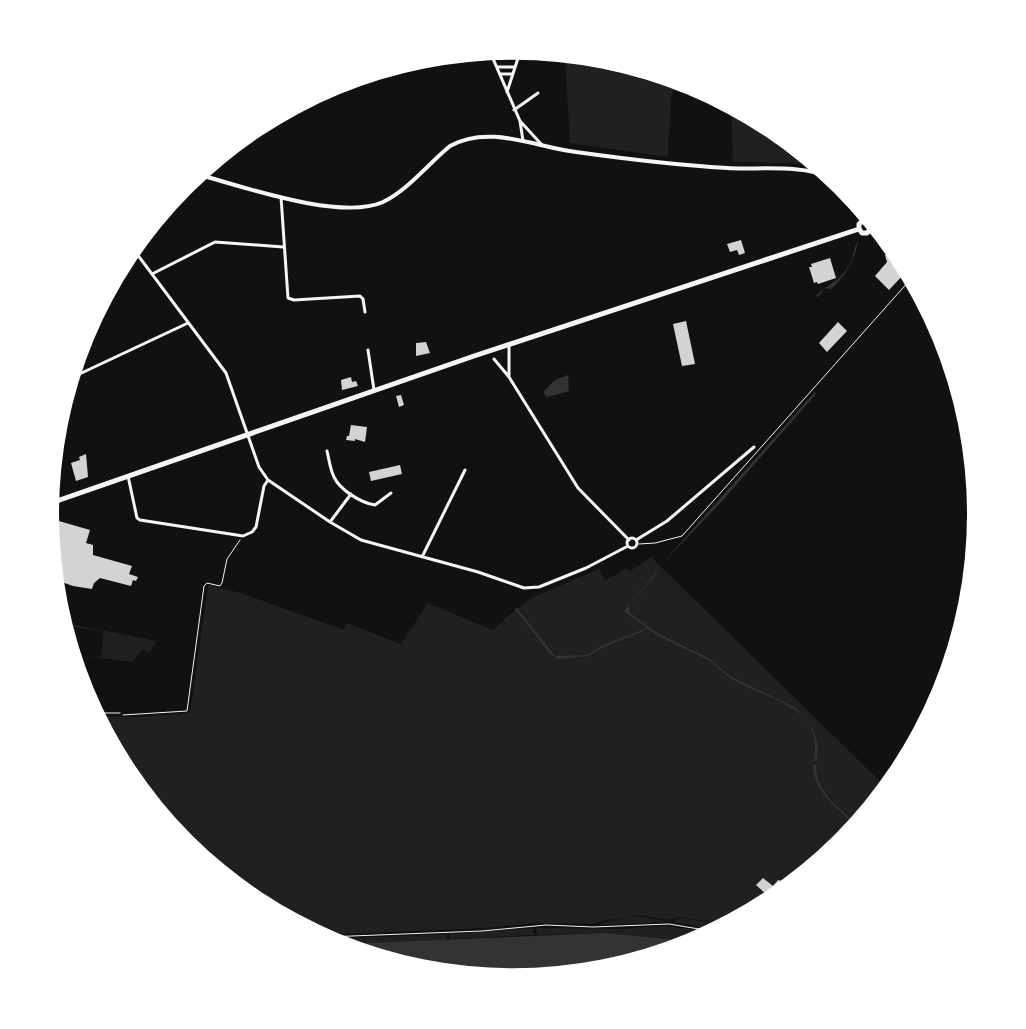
<svg xmlns="http://www.w3.org/2000/svg" width="1026" height="1029" viewBox="0 0 1026 1029" font-family="'Zilla Slab',serif">
<style>
.green{fill:#202020}
.water{fill:#333}
.building{fill:#d3d3d3}
.lines{fill:none;stroke-linecap:round;stroke-linejoin:round}
.path{stroke:#f5f5f5;stroke-width:1}
.service{stroke:#f5f5f5;stroke-width:1}
.minor{stroke:#f5f5f5;stroke-width:3}
.tertiary{stroke:#f5f5f5;stroke-width:4}
.primary{stroke:#f5f5f5;stroke-width:5}
</style>
<rect width="100%" height="100%" fill="#111"/>
<path class="green" d="M 565,57 L 604,60 L 676,82 L 671,98 L 668,157 L 570,143 Z
M 731,108 L 770,130 L 813,164 L 733,162 Z
M 651,557 L 886,787 L 840,842 L 770,900 L 722,925 L 715,922 L 681,917 L 670,920 L 638,915 L 628,918 L 605,920 L 593,924 L 536,923 L 486,928 L 322,935 L 256,899 L 185,842 L 128,771 L 98,716 L 135,717 L 190,713 L 208,585 L 241,593 L 344,630 L 347,623 L 401,644 L 428,603 L 493,630 L 515,610 L 533,597 L 599,569 L 605,581 L 625,569 L 630,571 Z
M 65,623 L 157,641 L 149,653 L 143,649 L 132,662 L 85,656 L 101,657 L 104,631 L 65,626 Z
M 638,916 L 668,922 L 600,925 C 610,918 626,920 638,916 Z
M 681,918 L 715,923 L 720,926 L 714,929 L 672,922 Z
M 666,926 L 708,932 L 692,941 L 604,933 L 537,935 L 536,928 L 621,929 Z
M 533,928 L 534,935 L 450,939 L 450,934 Z
M 447,934 L 447,940 L 342,944 L 330,939 Z"/>
<path class="water" d="M 858,241 C 855,260 846,275 831,289 L 825,288 L 818,297 L 816,296 C 826,285 839,282 848,267 C 854,259 853,248 858,241 Z
M 568,375 L 569,391 L 547,397 L 543,392 L 555,380 Z
M 815,392 L 816,394 L 722,501 L 660,566 Z
M 656,572 L 657,573 L 629,605 L 629,612 L 657,633 L 710,659 L 730,676 L 796,708 L 814,731 L 818,746 L 817,760 L 814,761 C 824,703 766,701 730,678 C 722,672 716,664 706,659 C 687,649 666,642 648,629 L 602,648 L 588,656 L 558,659 L 551,655 L 515,609 L 517,608 L 555,656 L 587,655 L 601,646 L 647,628 L 624,611 Z
M 816,764 C 815,791 838,807 856,823 L 854,825 C 837,807 813,792 813,765 Z
M 604,933 L 692,941 L 603,969 L 513,977 L 422,969 L 342,944 Z"/>
<path class="building" d="M 741,240 L 745,253 L 739,255 L 737,250 L 730,252 L 727,244 Z
M 894,252 L 906,272 L 889,290 L 875,276 L 887,262 L 885,255 Z
M 830,258 L 836,278 L 818,284 L 817,282 L 814,283 L 809,267 L 812,267 L 811,264 Z
M 686,321 L 695,364 L 682,366 L 673,324 Z
M 838,322 L 847,331 L 827,352 L 819,343 Z
M 426,342 L 430,353 L 416,356 L 416,343 Z
M 351,377 L 352,382 L 356,381 L 358,386 L 342,390 L 341,380 Z
M 401,395 L 404,405 L 399,407 L 396,396 Z
M 351,425 L 367,427 L 365,442 L 355,439 L 355,441 L 346,440 L 347,436 L 349,436 Z
M 86,454 L 88,477 L 76,481 L 71,463 L 80,460 L 79,457 Z
M 400,465 L 402,474 L 371,481 L 369,472 Z
M 52,519 L 90,530 L 86,543 L 93,545 L 93,555 L 132,566 L 129,574 L 138,577 L 136,581 L 133,580 L 131,586 L 100,578 L 94,583 L 92,589 L 73,586 L 56,580 Z
M 763,878 L 773,886 L 778,880 L 782,881 L 785,887 L 769,900 L 767,895 L 756,885 Z"/>
<g class="lines">
<path class="path" d="M 639,544 L 655,543 L 682,536 L 910,280
M 123,715 L 187,711 L 204,586 L 207,583 L 220,586 L 222,583 L 227,559 L 240,540
M 326,937 L 482,931 L 546,925 L 593,927 L 669,924 L 711,931"/>
<path class="service" d="M 97,713 L 120,713"/>
<path class="minor" d="M 491,54 L 520,121 L 542,145
M 497,67 L 514,67
M 500,74 L 512,74
M 507,92 L 520,52
M 514,110 L 538,93
M 520,121 L 523,141
M 281,197 L 288,298 L 294,300 L 360,296 L 363,299 L 365,312
M 134,250 L 226,373 L 259,467 L 268,480 L 330,522 L 361,540 L 478,572 L 524,588 L 539,587 L 586,568 L 628,546
M 152,274 L 215,242 L 283,247
M 368,350 L 374,390
M 494,359 L 509,377 L 578,488 L 629,540
M 73,377 L 188,323
M 509,377 L 509,345
M 327,451 C 329,459 330,469 334,477 C 340,490 361,503 375,505 L 391,493
M 128,476 L 137,518 L 140,520 L 243,536 L 252,532 L 256,527 L 264,486 L 268,480
M 330,522 L 351,494
M627 543a5 5 0 1 1 10 0a5 5 0 1 1-10 0Z
M 636,540 L 667,521 L 754,447
M 422,557 L 465,470"/>
<path class="tertiary" d="M 200,175 C 244,187 341,221 383,202 C 408,190 428,164 450,146 C 489,124 535,147 576,152 C 626,159 677,165 727,168 C 756,170 803,164 828,177
M 840,187 L 863,221"/>
<path class="primary" d="M 859,229 L 862,233 L 867,233 L 870,230 L 871,225
M 859,229 L 859,224 L 863,221 L 867,221 L 871,225
M 51,503 L 474,356 L 859,229"/>
</g>
<path d="M0 0H1026V1029H0ZM59 514a454 454 0 1 1 908 0a454 454 0 1 1-908 0Z" fill="#fff" fill-rule="evenodd"/>
</svg>
